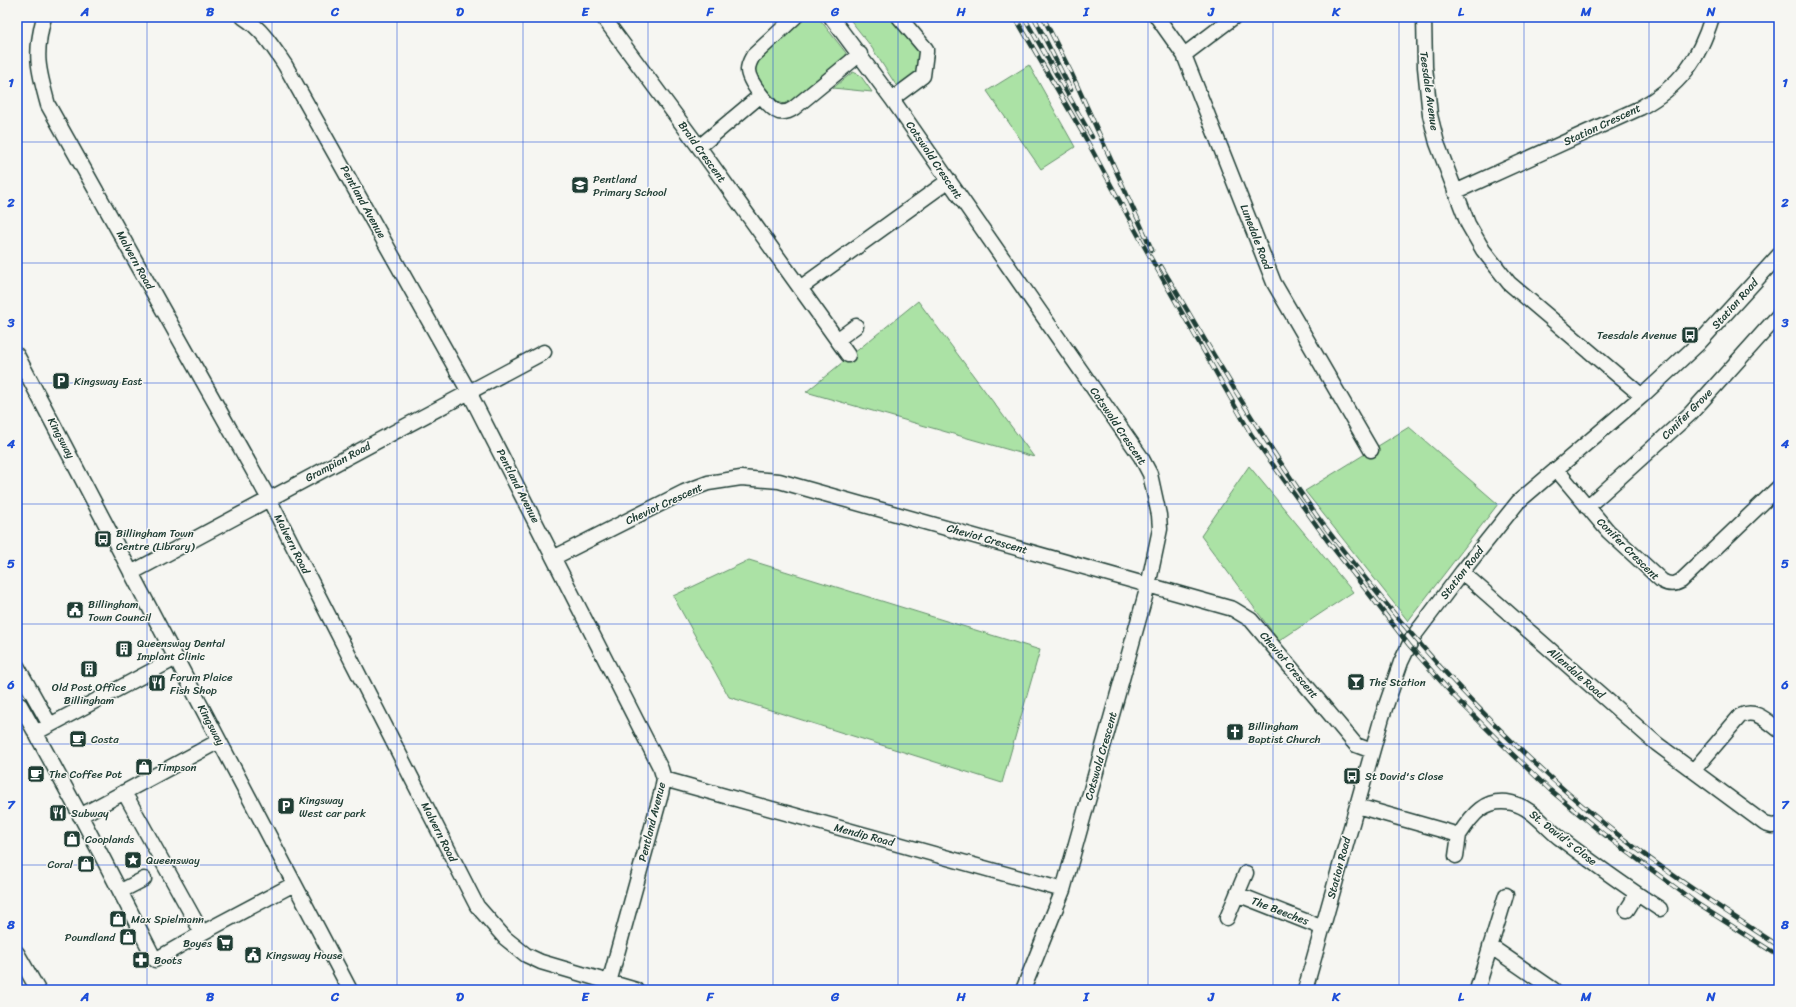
<svg xmlns="http://www.w3.org/2000/svg" width="1796" height="1007" viewBox="0 0 1796 1007" font-family="Sriracha,sans-serif">
<style>
.green{fill:#abe2a5;stroke:#65906c}
.lines{fill:none;stroke-linecap:round;stroke-linejoin:round}
.street-casing{stroke:#1f3d34;stroke-width:17}
.street{stroke:#f6f6f2;stroke-width:14}
.rail-casing{stroke:#1f3d34;stroke-width:4.5}
.rail{stroke:#f6f6f2;stroke-width:3;stroke-dasharray:9;stroke-linecap:butt}
.grid{fill:none;stroke:#1d4ed8;stroke-width:1;stroke-opacity:0.55}
.labels{text-anchor:middle;dominant-baseline:central;stroke-width:3;stroke-linejoin:round;paint-order:stroke}
.street-label{font-size:11px;fill:#1f3d34;stroke:#f6f6f2}
.poi-label{font-size:11px;fill:#1f3d34;stroke:#f6f6f2;text-anchor:start}
.neatline{fill:none;stroke:#1d4ed8;stroke-width:1.5}
.grid-label{font-size:13px;text-anchor:middle;font-weight:bold;fill:#1d4ed8}
</style>
<rect width="100%" height="100%" fill="#f6f6f2"/>
<filter id="ink" filterUnits="userSpaceOnUse"><feTurbulence type="fractalNoise" baseFrequency=".025" numOctaves="2"/><feDisplacementMap in="SourceGraphic" scale="8" xChannelSelector="R" yChannelSelector="G"/><feConvolveMatrix kernelMatrix="1 2 1 2 8 2 1 2 1" color-interpolation-filters="sRGB"/></filter>
<g filter="url(#ink)">
<path class="green" d="M 803,17 L 818,17 L 846,53 L 846,57 L 791,104 C 778,105 773,99 766,90 C 762,86 756,81 755,75 C 750,59 792,28 803,17 Z
M 848,17 L 892,17 L 923,54 L 918,76 L 901,86 L 896,85 L 870,45 Z
M 1029,65 L 1075,147 L 1041,169 L 987,91 Z
M 853,72 L 860,75 L 872,92 L 833,88 Z
M 918,301 L 1034,457 L 806,392 Z
M 1409,427 L 1498,504 L 1408,621 L 1305,491 Z
M 1249,466 L 1353,592 L 1279,641 L 1201,536 Z
M 749,560 L 1040,650 L 1002,783 L 729,697 L 673,596 Z"/>
<g class="lines">
<defs>
<path id="street" d="M 44,17 C 34,54 38,69 48,105 L 269,499 L 477,906 L 505,938 L 526,955 L 541,962 L 636,990
M 243,17 C 262,29 273,47 285,65 L 469,392 L 661,769 L 664,779 L 661,794 L 607,990
M 603,17 L 699,147 L 848,355
M 795,17 L 753,56 C 750,61 748,65 748,70 C 748,81 770,109 779,112 C 785,113 790,111 794,108 L 860,54
M 831,17 L 892,99 L 1141,457 L 1150,474 L 1159,515 L 1160,529 L 1148,586 L 1063,890 L 1023,990
M 1157,17 L 1184,55 L 1274,283 L 1371,450
M 1424,17 L 1425,67 L 1430,115 L 1437,143 L 1468,224 L 1483,250 L 1509,283 L 1642,396
M 1184,55 L 1234,17
M 892,99 L 923,76 L 926,52 L 926,49 L 899,17
M 699,147 L 761,95
M 1455,192 L 1640,108 C 1680,86 1699,60 1712,17
M 800,288 L 948,181
M 837,340 L 856,326
M 17,355 L 350,990
M 1556,469 L 1608,531 L 1662,581 C 1669,585 1674,585 1681,581 L 1779,487
M 1587,507 L 1690,414 L 1779,315
M 555,557 L 684,492 L 708,483 L 741,478 L 779,481 L 1233,609 L 1251,620 L 1356,745 L 1372,751
M 1462,572 L 1657,744 L 1765,824 L 1772,826 L 1779,825
M 131,573 L 544,352
M 17,666 L 50,725
M 17,707 L 20,705 C 67,789 112,874 155,960 L 202,933 L 294,884
M 35,733 L 176,658
M 1694,770 L 1740,716 C 1755,708 1767,721 1779,730
M 664,779 L 1063,890
M 124,792 L 202,933
M 1357,806 L 1459,835 C 1472,815 1485,797 1512,803 C 1533,808 1545,827 1561,839 C 1593,863 1626,887 1660,909
M 80,816 L 219,741
M 1456,856 L 1459,835
M 121,891 L 144,879
M 1237,894 L 1323,928
M 1627,910 L 1637,894
M 1227,918 L 1246,873
M 1490,946 L 1554,990
M 17,953 L 38,990
M 1305,990 L 1382,717 L 1401,662 L 1413,637 L 1462,572 L 1518,502 L 1642,396 L 1699,343 L 1779,255
M 1477,990 L 1506,895"/>
</defs>
<use href="#street" class="street-casing"/>
<use href="#street" class="street"/>
<defs>
<path id="rail" d="M 1015,17 L 1085,137 L 1144,246 L 1251,434 L 1327,540 L 1409,645 L 1452,694 L 1501,743 L 1550,790 L 1602,833 L 1699,905 L 1779,956
M 1024,17 L 1092,137
M 1034,17 L 1071,90
M 1043,17 L 1071,72 L 1152,250
M 1161,266 C 1211,350 1260,436 1317,516 C 1338,545 1361,573 1383,600 C 1450,682 1524,759 1607,826 C 1661,869 1720,908 1779,946"/>
</defs>
<use href="#rail" class="rail-casing"/>
<use href="#rail" class="rail"/>
</g>
</g>
<path class="grid" d="M 147,17 L 147,990M 272,17 L 272,990M 397,17 L 397,990M 523,17 L 523,990M 648,17 L 648,990M 773,17 L 773,990M 898,17 L 898,990M 1023,17 L 1023,990M 1148,17 L 1148,990M 1273,17 L 1273,990M 1399,17 L 1399,990M 1524,17 L 1524,990M 1649,17 L 1649,990M 17,142 L 1779,142M 17,263 L 1779,263M 17,383 L 1779,383M 17,504 L 1779,504M 17,624 L 1779,624M 17,744 L 1779,744M 17,865 L 1779,865"/>
<defs>
<symbol id="school-square" viewBox="-11 -11 22 22"><rect x="-9" y="-9" width="18" height="18" rx="4" fill="#1f3d34" stroke="#f6f6f2"/><path d="M0-5L7-2L0 1L-7-2ZM-4 1L0 2.5L4 1V4Q0 6-4 4Z" fill="#fff"/></symbol>
<symbol id="bus-square" viewBox="-11 -11 22 22"><rect x="-9" y="-9" width="18" height="18" rx="4" fill="#1f3d34" stroke="#f6f6f2"/><path d="M-5-6H5V4H4V6H2V4H-2V6H-4V4H-5ZM-3.5-4V0h7V-4ZM-3.5 1.2v1.5H-2V1.2ZM2 1.2v1.5H3.5V1.2Z" fill="#fff"/></symbol>
<symbol id="parking-square" viewBox="-11 -11 22 22"><rect x="-9" y="-9" width="18" height="18" rx="4" fill="#1f3d34" stroke="#f6f6f2"/><path d="M-3.5-5.5H1a3.5 3.5 0 0 1 0 7H-1V5.5H-3.5ZM-1-3.4V-.6H.8a1.4 1.4 0 0 0 0-2.8Z" fill="#fff"/></symbol>
<symbol id="civic-square" viewBox="-11 -11 22 22"><rect x="-9" y="-9" width="18" height="18" rx="4" fill="#1f3d34" stroke="#f6f6f2"/><path d="M-.6-6.5H3V-4.5H.6V-3L4-1V1h2V6H-6V1h2V-1L-.6-3ZM-1.2 2.5V6h2.4V2.5Z" fill="#fff"/></symbol>
<symbol id="building-square" viewBox="-11 -11 22 22"><rect x="-9" y="-9" width="18" height="18" rx="4" fill="#1f3d34" stroke="#f6f6f2"/><path d="M-4-6H4V6H1V3H-1V6H-4ZM-2.5-4.3h1.7v1.8h-1.7ZM.8-4.3h1.7v1.8H.8ZM-2.5-1h1.7V.8h-1.7ZM.8-1h1.7V.8H.8Z" fill="#fff"/></symbol>
<symbol id="bar-square" viewBox="-11 -11 22 22"><rect x="-9" y="-9" width="18" height="18" rx="4" fill="#1f3d34" stroke="#f6f6f2"/><path d="M-6-5H6L.8 .8V4.5H3.5V6h-7V4.5H-.8V.8Z" fill="#fff"/></symbol>
<symbol id="restaurant-square" viewBox="-11 -11 22 22"><rect x="-9" y="-9" width="18" height="18" rx="4" fill="#1f3d34" stroke="#f6f6f2"/><path d="M-5-6h1v4h1v-4h1v4h1v-4h1v5L-1.5 .5V6h-2V.5L-5-1ZM5-6V6H3V1.5H1.5Q1.5-4 5-6Z" fill="#fff"/></symbol>
<symbol id="church-square" viewBox="-11 -11 22 22"><rect x="-9" y="-9" width="18" height="18" rx="4" fill="#1f3d34" stroke="#f6f6f2"/><path d="M-1.2-6h2.4v3.5h3.3v2.4h-3.3V6h-2.4V-.1h-3.3v-2.4h3.3Z" fill="#fff"/></symbol>
<symbol id="cafe-square" viewBox="-11 -11 22 22"><rect x="-9" y="-9" width="18" height="18" rx="4" fill="#1f3d34" stroke="#f6f6f2"/><path d="M-5.5-4.5H6V0H3Q3 3.5 0 3.5H-2.5Q-5.5 3.5-5.5 0ZM3-3.2v2h1.7v-2ZM-6 4.5H4V6H-6Z" fill="#fff"/></symbol>
<symbol id="shop-square" viewBox="-11 -11 22 22"><rect x="-9" y="-9" width="18" height="18" rx="4" fill="#1f3d34" stroke="#f6f6f2"/><path d="M-5-2.5h2.3a2.7 3.5 0 0 1 5.4 0H5L5.5 6h-11ZM-1.5-2.5h3a1.5 2.3 0 0 0-3 0Z" fill="#fff"/></symbol>
<symbol id="sight-square" viewBox="-11 -11 22 22"><rect x="-9" y="-9" width="18" height="18" rx="4" fill="#1f3d34" stroke="#f6f6f2"/><path d="M0-6L1.8-2.2L6-1.7L2.9 1.2L3.7 5.4L0 3.3L-3.7 5.4L-2.9 1.2L-6-1.7L-1.8-2.2Z" fill="#fff"/></symbol>
<symbol id="supermarket-square" viewBox="-11 -11 22 22"><rect x="-9" y="-9" width="18" height="18" rx="4" fill="#1f3d34" stroke="#f6f6f2"/><path d="M-6-5.5h2.5l.6 2H6L4.5 2H-2.5L-4.4-4H-6ZM-1.5 3.2a1.3 1.3 0 1 0 .1 0ZM3 3.2a1.3 1.3 0 1 0 .1 0Z" fill="#fff"/></symbol>
<symbol id="pharmacy-square" viewBox="-11 -11 22 22"><rect x="-9" y="-9" width="18" height="18" rx="4" fill="#1f3d34" stroke="#f6f6f2"/><path d="M-2-6h4v4h4v4h-4v4h-4v-4h-4v-4h4Z" fill="#fff"/></symbol>
</defs>
<g fill-rule="evenodd">
<use href="#school-square" x="570" y="175" width="20" height="20"/>
<use href="#bus-square" x="1680" y="325" width="20" height="20"/>
<use href="#parking-square" x="51" y="371" width="20" height="20"/>
<use href="#bus-square" x="93" y="529" width="20" height="20"/>
<use href="#civic-square" x="65" y="600" width="20" height="20"/>
<use href="#building-square" x="114" y="639" width="20" height="20"/>
<use href="#building-square" x="79" y="659" width="20" height="20"/>
<use href="#bar-square" x="1346" y="672" width="20" height="20"/>
<use href="#restaurant-square" x="147" y="673" width="20" height="20"/>
<use href="#church-square" x="1225" y="722" width="20" height="20"/>
<use href="#cafe-square" x="68" y="729" width="20" height="20"/>
<use href="#shop-square" x="134" y="757" width="20" height="20"/>
<use href="#cafe-square" x="26" y="764" width="20" height="20"/>
<use href="#bus-square" x="1342" y="766" width="20" height="20"/>
<use href="#parking-square" x="276" y="796" width="20" height="20"/>
<use href="#restaurant-square" x="48" y="803" width="20" height="20"/>
<use href="#shop-square" x="62" y="829" width="20" height="20"/>
<use href="#sight-square" x="123" y="850" width="20" height="20"/>
<use href="#shop-square" x="76" y="854" width="20" height="20"/>
<use href="#shop-square" x="108" y="909" width="20" height="20"/>
<use href="#shop-square" x="118" y="927" width="20" height="20"/>
<use href="#supermarket-square" x="215" y="933" width="20" height="20"/>
<use href="#civic-square" x="243" y="945" width="20" height="20"/>
<use href="#pharmacy-square" x="131" y="950" width="20" height="20"/>
</g>
<g class="labels">
<g class="street-label">
<text transform="translate(1429 91) rotate(82)">Teesdale Avenue</text>
<text transform="translate(1602 125) rotate(-25)">Station Crescent</text>
<text transform="translate(702 152) rotate(54)">Braid Crescent</text>
<text transform="translate(934 160) rotate(56)">Cotswold Crescent</text>
<text transform="translate(363 202) rotate(61)">Pentland Avenue</text>
<text transform="translate(1256 237) rotate(69)">Lunedale Road</text>
<text transform="translate(135 260) rotate(61)">Malvern Road</text>
<text transform="translate(1735 304) rotate(-48)">Station Road</text>
<text transform="translate(1687 414) rotate(-45)">Conifer Grove</text>
<text transform="translate(1118 426) rotate(56)">Cotswold Crescent</text>
<text transform="translate(61 438) rotate(62)">Kingsway</text>
<text transform="translate(338 462) rotate(-28)">Grampian Road</text>
<text transform="translate(518 486) rotate(63)">Pentland Avenue</text>
<text transform="translate(664 504) rotate(-25)">Cheviot Crescent</text>
<text transform="translate(987 539) rotate(16)">Cheviot Crescent</text>
<text transform="translate(292 544) rotate(63)">Malvern Road</text>
<text transform="translate(1628 549) rotate(45)">Conifer Crescent</text>
<text transform="translate(1462 573) rotate(-52)">Station Road</text>
<text transform="translate(1289 665) rotate(50)">Cheviot Crescent</text>
<text transform="translate(1576 673) rotate(41)">Allendale Road</text>
<text transform="translate(211 725) rotate(62)">Kingsway</text>
<text transform="translate(1101 756) rotate(-74)">Cotswold Crescent</text>
<text transform="translate(652 822) rotate(-76)">Pentland Avenue</text>
<text transform="translate(439 832) rotate(63)">Malvern Road</text>
<text transform="translate(864 835) rotate(15)">Mendip Road</text>
<text transform="translate(1563 838) rotate(38)">St. David's Close</text>
<text transform="translate(1339 868) rotate(-75)">Station Road</text>
<text transform="translate(1280 911) rotate(21)">The Beeches</text>
</g>
<g class="poi-label">
<text x="593" y="179">Pentland<tspan x="593" dy="13">Primary School</tspan></text>
<text x="1677" y="335" text-anchor="end">Teesdale Avenue</text>
<text x="74" y="381">Kingsway East</text>
<text x="116" y="533">Billingham Town<tspan x="116" dy="13">Centre (Library)</tspan></text>
<text x="88" y="604">Billingham<tspan x="88" dy="13">Town Council</tspan></text>
<text x="137" y="643">Queensway Dental<tspan x="137" dy="13">Implant Clinic</tspan></text>
<text x="170" y="677">Forum Plaice<tspan x="170" dy="13">Fish Shop</tspan></text>
<text x="1369" y="682">The Station</text>
<text x="89" y="687" text-anchor="middle">Old Post Office<tspan x="89" dy="13">Billingham</tspan></text>
<text x="1248" y="726">Billingham<tspan x="1248" dy="13">Baptist Church</tspan></text>
<text x="91" y="739">Costa</text>
<text x="157" y="767">Timpson</text>
<text x="49" y="774">The Coffee Pot</text>
<text x="1365" y="776">St David's Close</text>
<text x="299" y="800">Kingsway<tspan x="299" dy="13">West car park</tspan></text>
<text x="71" y="813">Subway</text>
<text x="85" y="839">Cooplands</text>
<text x="146" y="860">Queensway</text>
<text x="73" y="864" text-anchor="end">Coral</text>
<text x="131" y="919">Max Spielmann</text>
<text x="115" y="937" text-anchor="end">Poundland</text>
<text x="212" y="943" text-anchor="end">Boyes</text>
<text x="266" y="955">Kingsway House</text>
<text x="154" y="960">Boots</text>
</g>
</g>
<rect width="1796" height="1007" fill="none" stroke="#f6f6f2" stroke-width="44"/>
<rect x="22" y="22" width="1752" height="963" class="neatline"/>
<g class="grid-label">
<text x="85" y="16">A</text>
<text x="210" y="16">B</text>
<text x="335" y="16">C</text>
<text x="460" y="16">D</text>
<text x="585" y="16">E</text>
<text x="710" y="16">F</text>
<text x="835" y="16">G</text>
<text x="961" y="16">H</text>
<text x="1086" y="16">I</text>
<text x="1211" y="16">J</text>
<text x="1336" y="16">K</text>
<text x="1461" y="16">L</text>
<text x="1586" y="16">M</text>
<text x="1711" y="16">N</text>
<text x="11" y="87">1</text>
<text x="1785" y="87">1</text>
<text x="11" y="207">2</text>
<text x="1785" y="207">2</text>
<text x="11" y="327">3</text>
<text x="1785" y="327">3</text>
<text x="11" y="448">4</text>
<text x="1785" y="448">4</text>
<text x="11" y="568">5</text>
<text x="1785" y="568">5</text>
<text x="11" y="689">6</text>
<text x="1785" y="689">6</text>
<text x="11" y="809">7</text>
<text x="1785" y="809">7</text>
<text x="11" y="929">8</text>
<text x="1785" y="929">8</text>
<text x="85" y="1001">A</text>
<text x="210" y="1001">B</text>
<text x="335" y="1001">C</text>
<text x="460" y="1001">D</text>
<text x="585" y="1001">E</text>
<text x="710" y="1001">F</text>
<text x="835" y="1001">G</text>
<text x="961" y="1001">H</text>
<text x="1086" y="1001">I</text>
<text x="1211" y="1001">J</text>
<text x="1336" y="1001">K</text>
<text x="1461" y="1001">L</text>
<text x="1586" y="1001">M</text>
<text x="1711" y="1001">N</text>
</g>
</svg>
